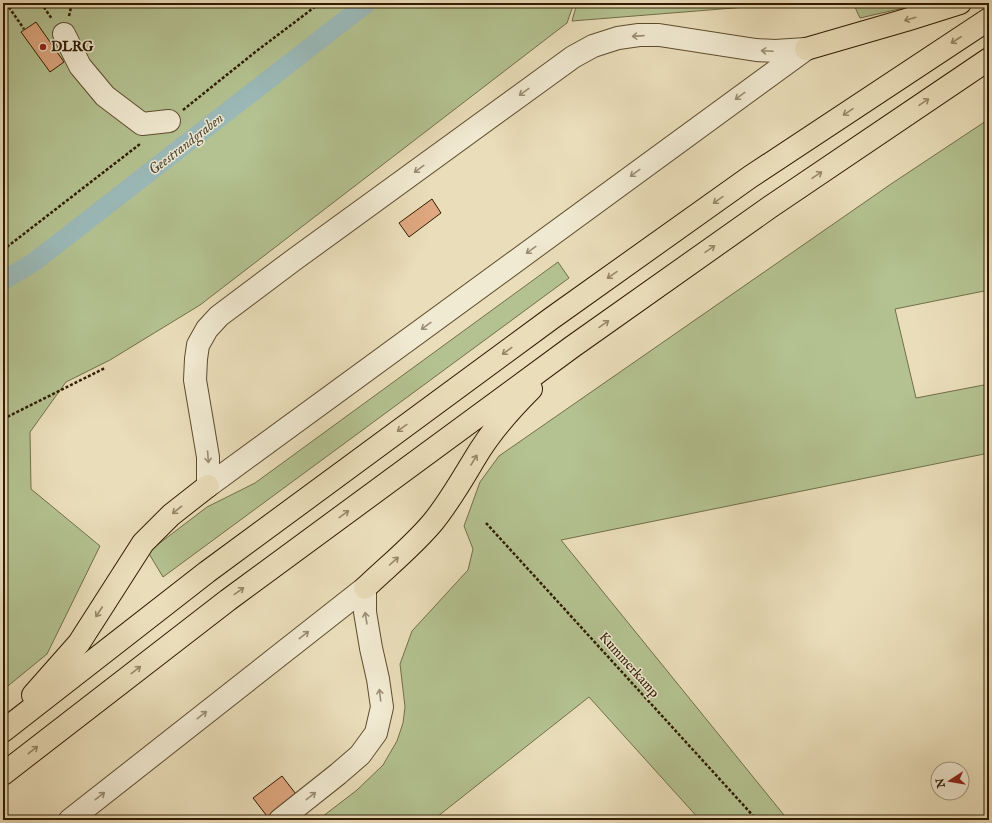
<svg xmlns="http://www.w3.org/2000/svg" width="992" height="823" viewBox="0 0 992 823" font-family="'IM FELL English',serif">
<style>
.green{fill:#b4c291;stroke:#726e48}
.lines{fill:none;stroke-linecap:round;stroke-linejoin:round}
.canal{stroke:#9bbab9;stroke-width:19}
.building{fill:#dfa880;stroke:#301b00}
.minor-casing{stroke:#5e4c2e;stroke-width:24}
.highway-casing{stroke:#301b00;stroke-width:24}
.path{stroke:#301b00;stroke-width:2.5;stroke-dasharray:3 2;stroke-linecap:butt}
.minor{stroke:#f1ead2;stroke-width:22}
.highway{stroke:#eadeba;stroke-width:22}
.oneway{stroke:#968666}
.oneway2{stroke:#9a8d74}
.poi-dot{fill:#8f2418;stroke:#f1ead2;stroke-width:1.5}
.labels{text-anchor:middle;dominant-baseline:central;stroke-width:3;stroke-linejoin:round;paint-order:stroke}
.poi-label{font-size:14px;font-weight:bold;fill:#301b00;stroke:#f1ead2;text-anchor:start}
.street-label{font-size:14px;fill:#301b00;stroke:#f1ead2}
.water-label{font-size:15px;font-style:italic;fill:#504b38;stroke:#f1ead2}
</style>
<rect width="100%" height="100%" fill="#eadeba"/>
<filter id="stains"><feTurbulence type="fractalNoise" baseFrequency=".005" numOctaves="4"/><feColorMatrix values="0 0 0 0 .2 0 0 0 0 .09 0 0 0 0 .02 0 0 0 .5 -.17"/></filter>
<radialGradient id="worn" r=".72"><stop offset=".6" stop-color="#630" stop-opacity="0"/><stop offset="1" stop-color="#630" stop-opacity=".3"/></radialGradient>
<path class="green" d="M 3,3 L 355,3 L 33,255 L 3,274 Z
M 378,3 L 574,3 L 567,23 L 200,305 L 110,360 L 66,382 L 30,432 L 31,489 L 100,546 L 47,654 L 3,690 L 3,291 L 34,271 Z
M 577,3 L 796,3 L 572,21 Z
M 853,3 L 925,3 L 860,18 Z
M 989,119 L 989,290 L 895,309 L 916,398 L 989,384 L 989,453 L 561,540 L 788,820 L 700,820 L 589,697 L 433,820 L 318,820 L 357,790 L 383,765 L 397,741 L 403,723 L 405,707 L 400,664 L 412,631 L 468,570 L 473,549 L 464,526 L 480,482 L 499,456 L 891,184 Z
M 558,262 L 569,278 L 163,577 L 148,552 L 207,507 L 255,483 Z"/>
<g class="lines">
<path class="canal" d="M 3,281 L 34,262 L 367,3"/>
</g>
<path class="building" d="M 36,22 L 64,62 L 50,72 L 21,32 Z
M 432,199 L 441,213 L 409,237 L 399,223 Z
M 282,776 L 299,798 L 270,820 L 253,798 Z"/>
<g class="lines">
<defs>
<path id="minor" d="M 64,34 L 80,66 L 105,96 L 142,124 L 169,121
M 208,486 L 208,457 L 195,380 L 196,359 L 198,345 L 207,329 L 219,316 L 295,259 L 573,57 L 593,46 L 618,38 L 639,35 L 659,35 L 756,50 L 775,51 L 806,49
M 208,486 L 806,49
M 70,820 L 365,588
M 280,820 L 338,774 L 360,755 L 376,733 L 382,707 L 378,679 L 371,648 L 365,612 L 365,588"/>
<path id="highway" d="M 806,49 L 906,20 L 960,3
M 365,588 C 388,566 413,546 433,522 C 451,500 465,474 480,450 C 494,428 512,408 531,389
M 33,695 L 79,643 L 143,543 L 171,515 L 208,486
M 3,731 L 207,572 L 552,318 L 750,177 L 989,19
M 3,774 L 228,600 L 572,347 L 770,207 L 989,59"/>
</defs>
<use href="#minor" class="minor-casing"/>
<use href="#highway" class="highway-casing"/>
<path class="path" d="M 6,3 L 24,29
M 41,3 L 52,19
M 69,16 L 72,3
M 183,110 L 254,53 L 320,3
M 3,250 L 140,144
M 3,419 L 105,368
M 486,523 L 757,820"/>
<use href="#minor" class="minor"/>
<use href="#highway" class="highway"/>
</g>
<defs><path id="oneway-shaft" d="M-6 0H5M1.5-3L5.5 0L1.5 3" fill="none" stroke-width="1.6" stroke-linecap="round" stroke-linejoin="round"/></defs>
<g class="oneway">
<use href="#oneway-shaft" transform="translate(910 19) rotate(163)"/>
<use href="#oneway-shaft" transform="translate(956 40) rotate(147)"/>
<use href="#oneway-shaft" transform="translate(924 102) rotate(-34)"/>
<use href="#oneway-shaft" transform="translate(848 112) rotate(146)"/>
<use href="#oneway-shaft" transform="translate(817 175) rotate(-34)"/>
<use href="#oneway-shaft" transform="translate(718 200) rotate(145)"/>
<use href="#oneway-shaft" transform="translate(710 249) rotate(-35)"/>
<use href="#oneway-shaft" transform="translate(612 275) rotate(145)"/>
<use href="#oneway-shaft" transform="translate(604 324) rotate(-35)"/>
<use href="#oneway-shaft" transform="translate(507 351) rotate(144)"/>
<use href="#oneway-shaft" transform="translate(402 428) rotate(144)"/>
<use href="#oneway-shaft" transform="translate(474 460) rotate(-59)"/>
<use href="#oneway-shaft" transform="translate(177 510) rotate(141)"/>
<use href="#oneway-shaft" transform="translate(344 514) rotate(-36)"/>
<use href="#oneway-shaft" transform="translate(394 561) rotate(-42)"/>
<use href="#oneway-shaft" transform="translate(239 591) rotate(-36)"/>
<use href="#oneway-shaft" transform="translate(99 612) rotate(123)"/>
<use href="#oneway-shaft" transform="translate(136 670) rotate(-38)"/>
<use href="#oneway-shaft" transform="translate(33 750) rotate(-38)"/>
</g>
<g class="oneway2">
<use href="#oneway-shaft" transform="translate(638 36) rotate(176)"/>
<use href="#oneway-shaft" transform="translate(767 51) rotate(-177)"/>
<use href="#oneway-shaft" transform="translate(524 92) rotate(144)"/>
<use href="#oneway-shaft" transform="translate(740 96) rotate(144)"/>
<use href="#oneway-shaft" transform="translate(419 169) rotate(144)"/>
<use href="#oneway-shaft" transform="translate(635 173) rotate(144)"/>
<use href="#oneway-shaft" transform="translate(531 250) rotate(144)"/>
<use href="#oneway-shaft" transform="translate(426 326) rotate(144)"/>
<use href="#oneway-shaft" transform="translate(208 457) rotate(86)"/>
<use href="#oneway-shaft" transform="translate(366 618) rotate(-99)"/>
<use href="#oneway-shaft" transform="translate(304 635) rotate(-38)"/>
<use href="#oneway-shaft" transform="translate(380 695) rotate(-97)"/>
<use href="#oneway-shaft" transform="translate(202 715) rotate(-38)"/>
<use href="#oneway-shaft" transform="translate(100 796) rotate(-38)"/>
<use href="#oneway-shaft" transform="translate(311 796) rotate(-38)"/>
</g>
<circle class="poi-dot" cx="43" cy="47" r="4"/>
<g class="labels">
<g class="poi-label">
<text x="51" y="47">DLRG</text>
</g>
<g class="street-label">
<text transform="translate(629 665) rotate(48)">Kummerkamp</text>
</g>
<g class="water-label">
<text transform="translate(186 144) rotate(-38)">Geestrandgraben</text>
</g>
</g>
<rect width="992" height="823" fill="none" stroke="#eadeba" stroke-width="16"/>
<rect x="4" y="4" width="984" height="815" fill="none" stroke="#301b00" stroke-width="2"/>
<rect x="8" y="8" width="976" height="807" fill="none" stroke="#301b00"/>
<g transform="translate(950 781) rotate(258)"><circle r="19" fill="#f1ead2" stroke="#a4977e"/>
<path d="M0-3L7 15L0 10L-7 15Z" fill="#8f2418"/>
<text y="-6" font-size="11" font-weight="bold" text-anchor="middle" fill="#301b00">N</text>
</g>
<rect width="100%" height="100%" filter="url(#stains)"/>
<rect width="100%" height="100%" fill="url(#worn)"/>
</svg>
